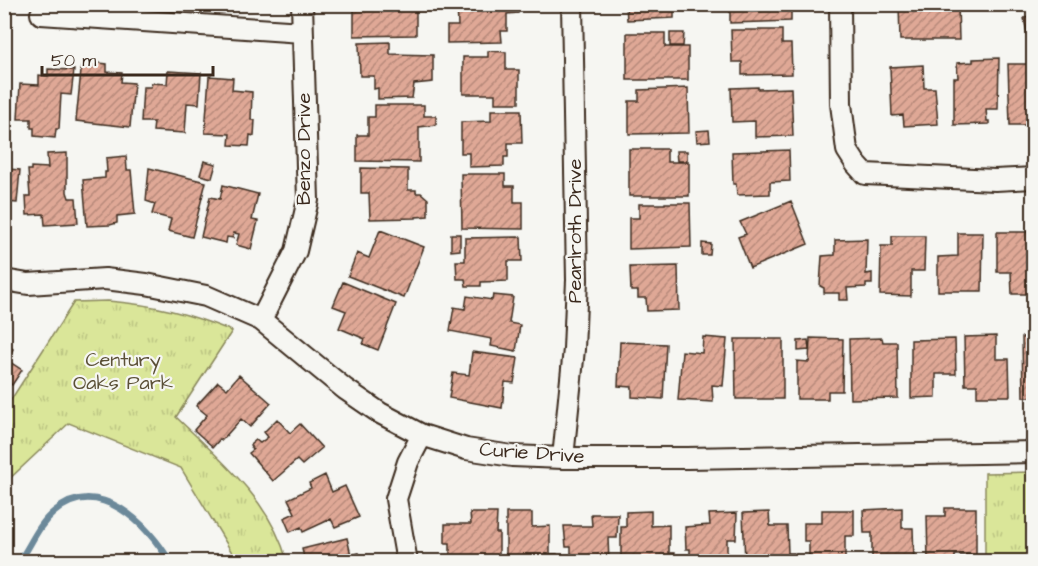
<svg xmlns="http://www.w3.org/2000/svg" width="1038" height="566" viewBox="0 0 1038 566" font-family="'Architects Daughter',sans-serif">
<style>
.park{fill:url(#park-tufts);stroke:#8a885c;stroke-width:1.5}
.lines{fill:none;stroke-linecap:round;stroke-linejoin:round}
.stream{stroke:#6c899a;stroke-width:7}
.building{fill:url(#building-hatch);stroke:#3b2a1e;stroke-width:1.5}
.minor-casing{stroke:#3b2a1e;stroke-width:24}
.minor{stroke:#f6f6f2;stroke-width:20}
.labels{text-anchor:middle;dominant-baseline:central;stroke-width:4.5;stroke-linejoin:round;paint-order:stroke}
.street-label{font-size:20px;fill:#3b2a1e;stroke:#f6f6f2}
.park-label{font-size:20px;fill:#5b5037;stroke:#f6f6f2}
</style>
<defs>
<pattern id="park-tufts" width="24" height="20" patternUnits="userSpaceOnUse" patternTransform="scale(1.5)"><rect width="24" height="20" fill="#dae699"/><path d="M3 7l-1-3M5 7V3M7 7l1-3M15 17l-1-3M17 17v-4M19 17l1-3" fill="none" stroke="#bcc583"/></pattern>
<pattern id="building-hatch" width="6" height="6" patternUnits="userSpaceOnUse" patternTransform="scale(1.5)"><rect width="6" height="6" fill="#dfa896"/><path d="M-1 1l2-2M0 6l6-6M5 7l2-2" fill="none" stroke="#b6897a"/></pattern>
</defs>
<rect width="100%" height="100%" fill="#f6f6f2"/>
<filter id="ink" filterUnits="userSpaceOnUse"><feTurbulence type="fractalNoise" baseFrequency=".0167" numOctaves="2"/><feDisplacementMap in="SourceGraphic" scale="12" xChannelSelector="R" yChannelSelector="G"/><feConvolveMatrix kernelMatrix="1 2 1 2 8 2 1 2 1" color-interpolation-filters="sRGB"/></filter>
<g filter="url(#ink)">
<path class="park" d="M 108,301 C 156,305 187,313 232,331 L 176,417 C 220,459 271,501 287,561 L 237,561 L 181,468 L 69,423 L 5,483 L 5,409 L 74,302 Z
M 1033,472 L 1033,561 L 985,561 L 985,473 Z"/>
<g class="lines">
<path class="stream" d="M 19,562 C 31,545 38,525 54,512 C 98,474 148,524 170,562"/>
</g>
<path class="building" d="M 364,4 L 429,4 L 429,11 L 416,11 L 416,35 L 354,36 L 354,9 L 364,9 Z
M 457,4 L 518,4 L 518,13 L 507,14 L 507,31 L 501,31 L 502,42 L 447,43 L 447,26 L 458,26 Z
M 626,4 L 674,4 L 674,18 L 627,20 Z
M 730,4 L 791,4 L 791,21 L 730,23 Z
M 899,4 L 958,4 L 959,40 L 900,40 Z
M 1034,16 L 1034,37 L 1028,38 L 1024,18 Z
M 731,30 L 782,30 L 782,44 L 791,44 L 792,74 L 742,75 L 742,62 L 732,62 Z
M 627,33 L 665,33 L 665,47 L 688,47 L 688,80 L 627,80 Z
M 670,33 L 684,33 L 683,46 L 670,46 Z
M 390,42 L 390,54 L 433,55 L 433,82 L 414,84 L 412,98 L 378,99 L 378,88 L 374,89 L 374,76 L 360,76 L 359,43 Z
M 488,51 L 506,52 L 506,70 L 519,70 L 519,103 L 495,103 L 495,94 L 463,94 L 463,57 L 488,57 Z
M 999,58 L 998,109 L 986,109 L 987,121 L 989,121 L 989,124 L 954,125 L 954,78 L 958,78 L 957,63 L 973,62 L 973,59 Z
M 82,61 L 107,64 L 107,72 L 122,73 L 121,82 L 134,83 L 130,127 L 76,121 Z
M 1008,64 L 1034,64 L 1034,125 L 1010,125 Z
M 923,65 L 924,88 L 935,88 L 938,124 L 904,126 L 903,115 L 892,116 L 890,67 Z
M 48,69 L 74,70 L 71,95 L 61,94 L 59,129 L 56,129 L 55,138 L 34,136 L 34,128 L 31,128 L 31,119 L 18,119 L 20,84 L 39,85 L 39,75 L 48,76 Z
M 168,71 L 201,73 L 199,104 L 187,103 L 185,133 L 153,131 L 154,122 L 141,122 L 143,87 L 151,87 L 152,83 L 167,84 Z
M 209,76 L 233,78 L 232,90 L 252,92 L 251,120 L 255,120 L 254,136 L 250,135 L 249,146 L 229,145 L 230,134 L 205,133 Z
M 758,87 L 758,89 L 791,88 L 793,136 L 755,137 L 755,121 L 732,122 L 731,88 Z
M 688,88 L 689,133 L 629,134 L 629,101 L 639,101 L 639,90 Z
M 375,105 L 424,105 L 424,116 L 436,116 L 436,125 L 419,127 L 419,162 L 357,161 L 357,135 L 368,135 L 368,117 L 375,117 Z
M 491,110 L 521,110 L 522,143 L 508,143 L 508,157 L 504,157 L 504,166 L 469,167 L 469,153 L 461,153 L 461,122 L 491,121 Z
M 709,130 L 710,141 L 697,142 L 696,131 Z
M 629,149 L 667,149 L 667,162 L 689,162 L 689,196 L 629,196 Z
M 789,150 L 790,181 L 770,182 L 770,194 L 737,195 L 736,184 L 733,184 L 732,152 Z
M 676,151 L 687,151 L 687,161 L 677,161 Z
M 67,153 L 67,192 L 69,198 L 76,198 L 78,223 L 45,225 L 44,214 L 27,215 L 26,196 L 30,196 L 28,170 L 31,170 L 31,167 L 48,168 L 47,154 Z
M 126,156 L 127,170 L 131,170 L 135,214 L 117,216 L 117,223 L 110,225 L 87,226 L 83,180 L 105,178 L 105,172 L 107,172 L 106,158 Z
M 4,161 L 7,161 L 7,169 L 20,170 L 17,203 L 5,202 L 4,209 Z
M 204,161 L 216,164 L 212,178 L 200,175 Z
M 149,168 L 206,182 L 192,237 L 168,231 L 171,219 L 152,214 L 155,204 L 146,201 Z
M 361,168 L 408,169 L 408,190 L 416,190 L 416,193 L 421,193 L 428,199 L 428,216 L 416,217 L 416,218 L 370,219 L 369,193 L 361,193 Z
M 461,174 L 505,174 L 505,186 L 514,186 L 514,202 L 523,202 L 523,229 L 462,228 Z
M 223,185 L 258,194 L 252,220 L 258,221 L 251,249 L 236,245 L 239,234 L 234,233 L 233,238 L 227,237 L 226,243 L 201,237 L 210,197 L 220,199 Z
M 791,201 L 808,244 L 750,268 L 738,237 L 746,234 L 740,222 Z
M 665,203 L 690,203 L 691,247 L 629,249 L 629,218 L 639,218 L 639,204 L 665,204 Z
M 380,230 L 424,247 L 404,298 L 348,276 L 357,253 L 369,258 Z
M 997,232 L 1030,232 L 1030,236 L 1034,236 L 1034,294 L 1012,294 L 1011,272 L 997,272 Z
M 958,233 L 983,233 L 982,291 L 938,291 L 938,257 L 958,256 Z
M 451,234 L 460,234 L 460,250 L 451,251 Z
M 892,236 L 925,236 L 924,271 L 911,271 L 911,296 L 880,295 L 881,246 L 892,246 Z
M 521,237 L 522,261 L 508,261 L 508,281 L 481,282 L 481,286 L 466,286 L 465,279 L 457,279 L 456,261 L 465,261 L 465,238 Z
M 867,239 L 866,274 L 872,273 L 872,284 L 866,284 L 866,287 L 847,288 L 848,300 L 839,300 L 839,293 L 824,293 L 824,288 L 820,286 L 822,256 L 835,255 L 835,240 Z
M 702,243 L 711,244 L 710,255 L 702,255 Z
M 678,266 L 679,310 L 647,311 L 646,298 L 638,298 L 638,291 L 631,291 L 630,267 Z
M 343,282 L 396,304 L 378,350 L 363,344 L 365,339 L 339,328 L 346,311 L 333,306 Z
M 493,295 L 513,297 L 509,323 L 520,325 L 516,351 L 491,346 L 492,339 L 450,331 L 454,307 L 465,309 L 467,296 L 492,300 Z
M 996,336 L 996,359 L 1009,359 L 1010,396 L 977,396 L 977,385 L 965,385 L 964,337 Z
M 1034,336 L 1034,397 L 1023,397 L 1022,337 Z
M 703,337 L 727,339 L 723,386 L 712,385 L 713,402 L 678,400 L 682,351 L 702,353 Z
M 810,338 L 843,339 L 842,391 L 828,391 L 828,399 L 797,399 L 797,361 L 809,362 Z
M 882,338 L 883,342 L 897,342 L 898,398 L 850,399 L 849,339 Z
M 735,339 L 783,339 L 783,399 L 736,399 Z
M 955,339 L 956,374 L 936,374 L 936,397 L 911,398 L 911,340 Z
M 808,340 L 809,350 L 798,351 L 798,341 Z
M 620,342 L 666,344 L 663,399 L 632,397 L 632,387 L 618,386 Z
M 4,344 L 13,349 L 7,360 L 22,370 L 12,385 L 7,382 L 4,387 Z
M 472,352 L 518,358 L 514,383 L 505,382 L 502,408 L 449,398 L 453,373 L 469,375 Z
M 239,375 L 271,403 L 250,427 L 241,419 L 222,440 L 220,439 L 213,447 L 194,430 L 207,415 L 196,406 L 218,382 L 227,389 Z
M 277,419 L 290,433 L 300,424 L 322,448 L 302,465 L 297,460 L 273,481 L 249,453 L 253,450 L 250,445 L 256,440 L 260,443 L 268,437 L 264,432 Z
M 325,475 L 332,492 L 345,486 L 359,517 L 335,527 L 331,519 L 303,532 L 301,527 L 290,532 L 284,518 L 295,513 L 288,499 L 311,488 L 309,483 Z
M 902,508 L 902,528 L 913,528 L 914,561 L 872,562 L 872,533 L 864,533 L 863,510 Z
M 945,508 L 976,508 L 976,555 L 955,555 L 955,562 L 928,562 L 927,516 L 945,516 Z
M 822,510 L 854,510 L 854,536 L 845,536 L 845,562 L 809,562 L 809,541 L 804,541 L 804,523 L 822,523 Z
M 651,511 L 651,526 L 669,525 L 669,553 L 675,553 L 675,562 L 621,562 L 621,527 L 626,527 L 626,512 Z
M 769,512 L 770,526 L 787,526 L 788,553 L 794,553 L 794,562 L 745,562 L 743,513 Z
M 470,513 L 497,513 L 496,533 L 499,533 L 499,562 L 450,562 L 450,543 L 445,543 L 445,524 L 471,524 Z
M 506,513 L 532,513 L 532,527 L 550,526 L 550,554 L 557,554 L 557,562 L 506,562 Z
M 737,513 L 736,539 L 727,539 L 727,556 L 733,556 L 733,562 L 690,562 L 690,549 L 686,549 L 685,527 L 710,525 L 709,514 Z
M 591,514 L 618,514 L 617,538 L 608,538 L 609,562 L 571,562 L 571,547 L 566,547 L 564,526 L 592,526 Z
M 347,538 L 351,555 L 359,553 L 361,562 L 305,562 L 302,549 Z"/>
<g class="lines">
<defs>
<path id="minor" d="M 840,4 L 841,104 L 847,150 L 856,164 L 865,174 L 995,180 L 1034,178
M 41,14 L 302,32
M 4,280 L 28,284 L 105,279 L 146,284 L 206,296 L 261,320 L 345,389 L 380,413 L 422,435 L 466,449 L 512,456 L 563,458 L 687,458 L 1034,452
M 261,320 L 296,251 L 308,200 L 302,4
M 563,458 L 574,349 L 577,280 L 572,4
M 407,562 L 396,499 L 408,462 L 422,435"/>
</defs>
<use href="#minor" class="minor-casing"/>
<use href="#minor" class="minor"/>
</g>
</g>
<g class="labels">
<g class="street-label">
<text transform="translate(304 149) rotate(-90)">Benzo Drive</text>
<text transform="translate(575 231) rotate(-90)">Pearlroth Drive</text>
<text transform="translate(532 453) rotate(4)">Curie Drive</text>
</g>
<g class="park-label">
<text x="123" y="360">Century<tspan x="123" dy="23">Oaks Park</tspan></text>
</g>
</g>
<rect width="1038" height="566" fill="none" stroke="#f6f6f2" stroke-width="24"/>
<rect x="12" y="12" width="1014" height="542" fill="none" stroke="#3b2a1e" stroke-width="2" filter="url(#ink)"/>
<path d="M42 66v9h171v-9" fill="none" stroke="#3b2a1e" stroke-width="3"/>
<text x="51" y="66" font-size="18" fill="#3b2a1e" stroke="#f6f6f2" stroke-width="4.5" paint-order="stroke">50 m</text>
</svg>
